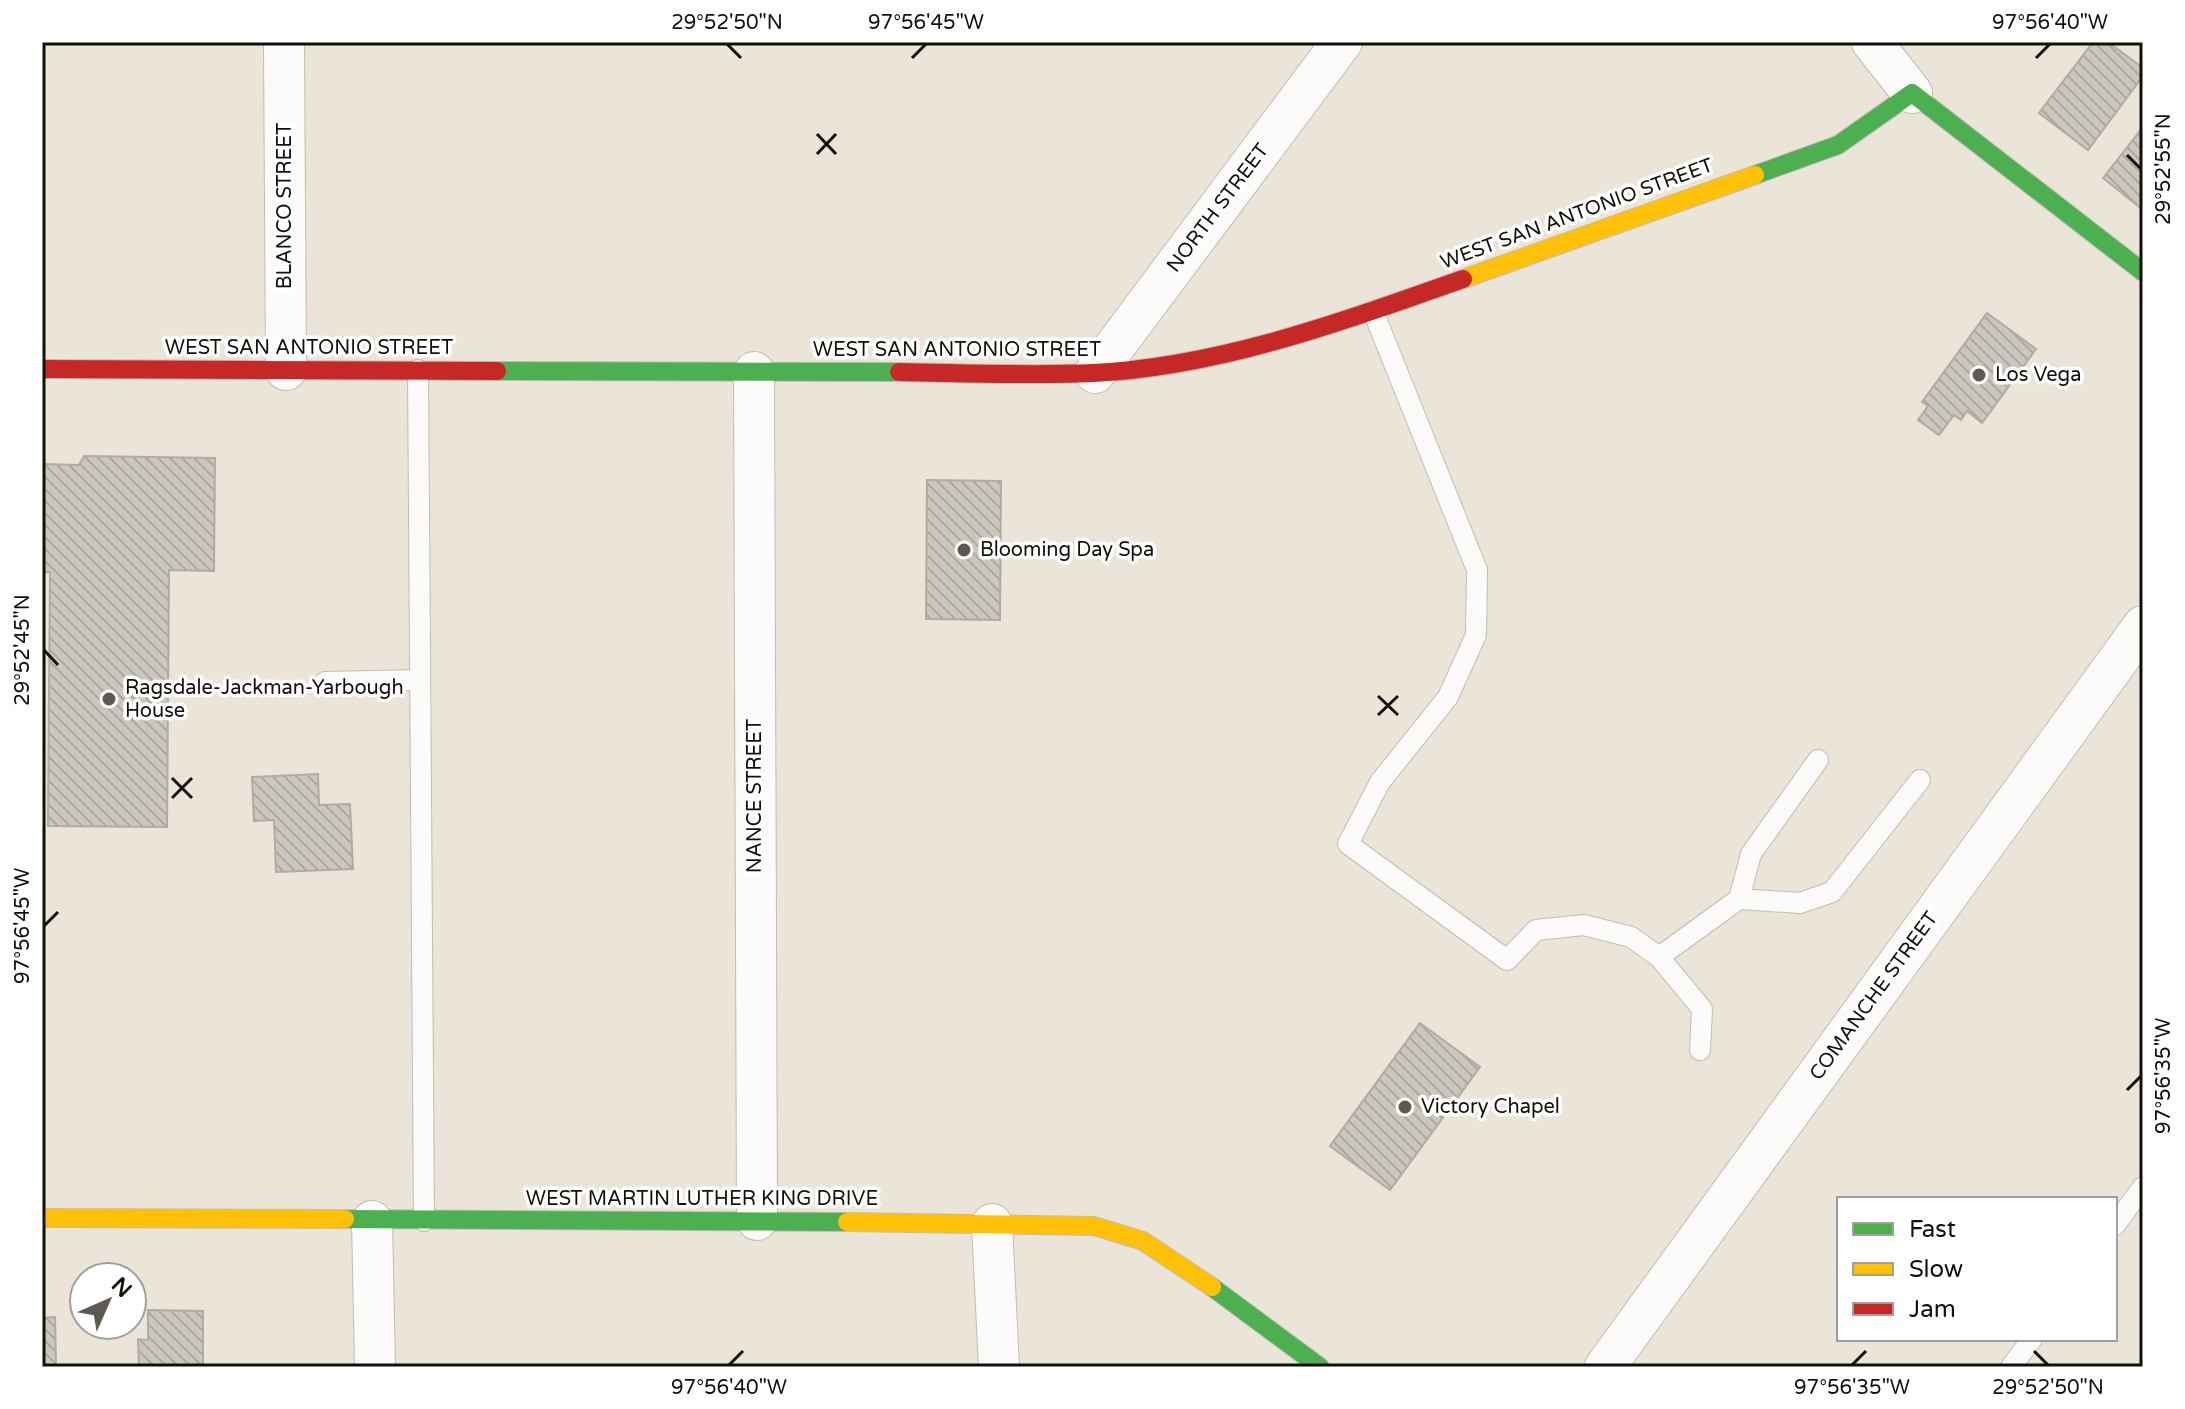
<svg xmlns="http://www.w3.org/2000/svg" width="2185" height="1409" viewBox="0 0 2185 1409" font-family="'Varela Round',sans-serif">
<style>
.building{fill:url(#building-back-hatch);stroke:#b0aba3;stroke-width:2}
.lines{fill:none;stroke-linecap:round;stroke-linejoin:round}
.lane-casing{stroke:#c1bdb5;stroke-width:22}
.street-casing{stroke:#c1bdb5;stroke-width:42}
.fast-casing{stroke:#c1bdb5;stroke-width:20}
.slow-casing{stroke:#c1bdb5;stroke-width:20}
.jam-casing{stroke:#c1bdb5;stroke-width:20}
.lane{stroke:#fcfbf9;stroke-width:20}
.street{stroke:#fcfbf9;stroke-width:40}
.fast{stroke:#4caf50;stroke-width:18}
.slow{stroke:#ffc107;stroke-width:18}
.jam{stroke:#c62828;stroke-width:18}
.ticks{fill:none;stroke:#131009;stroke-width:3}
.poi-dot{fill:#5e5a52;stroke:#fff;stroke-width:3}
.labels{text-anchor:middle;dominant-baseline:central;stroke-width:7;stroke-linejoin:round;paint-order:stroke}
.street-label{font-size:20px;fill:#131009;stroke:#fff}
.poi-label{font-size:20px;fill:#131009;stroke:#fff;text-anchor:start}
.neatline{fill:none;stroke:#131009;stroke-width:3}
.ticks-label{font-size:20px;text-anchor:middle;fill:#131009}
</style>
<defs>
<pattern id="building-back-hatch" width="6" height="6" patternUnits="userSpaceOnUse" patternTransform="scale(2)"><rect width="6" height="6" fill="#cbc6be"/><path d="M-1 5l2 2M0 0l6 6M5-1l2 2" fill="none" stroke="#ada9a2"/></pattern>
</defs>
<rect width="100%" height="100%" fill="#eae4d9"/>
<path class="building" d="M 2093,42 L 2108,42 L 2143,68 L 2143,76 L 2088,150 L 2039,113 Z
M 2143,127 L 2143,210 L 2103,178 Z
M 1987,313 L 2036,349 L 1982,423 L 1967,411 L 1961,420 L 1954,415 L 1939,435 L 1918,420 L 1928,406 L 1922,402 Z
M 84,456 L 215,458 L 214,571 L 169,570 L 167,827 L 48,826 L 50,572 L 42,572 L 42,464 L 79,465 Z
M 927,480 L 1001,481 L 1000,620 L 926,619 Z
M 318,774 L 319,805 L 350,804 L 353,869 L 276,872 L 274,820 L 254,821 L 252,777 Z
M 1420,1023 L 1480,1067 L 1390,1190 L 1330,1146 Z
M 148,1310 L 203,1311 L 203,1367 L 139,1367 L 138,1339 L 148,1340 Z
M 55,1317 L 56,1367 L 42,1367 L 42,1318 Z"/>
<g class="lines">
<defs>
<path id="lane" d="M 1373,311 L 1477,570 L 1476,635 L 1448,697 L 1380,782 L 1348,844 L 1507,960 L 1536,930 L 1584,925 L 1631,937 L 1659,957 L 1702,1009 L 1700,1050
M 418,370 L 424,1221
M 325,682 L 420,680
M 1739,899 L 1751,854 L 1818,760
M 1659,957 L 1739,899 L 1800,903 L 1832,892 L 1920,780
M 2115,1225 L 2143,1187
M 2011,1367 L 2032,1339"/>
<path id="street" d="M 284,42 L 286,370
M 1872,42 L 1912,93
M 754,372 L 757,1220
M 1095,373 L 1342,42
M 372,1221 L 375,1367
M 992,1224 L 999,1367
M 1605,1367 L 2143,626"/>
<path id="fast" d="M 1755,175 L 1838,145 L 1912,93 L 2143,272
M 497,371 L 899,372
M 345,1219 L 847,1222
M 1212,1287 L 1320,1367"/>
<path id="slow" d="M 1463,279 L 1755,175
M 42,1218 L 345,1219
M 847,1222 L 1094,1226 L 1143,1241 L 1212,1287"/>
<path id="jam" d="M 42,369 L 497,371
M 899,372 C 964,373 1029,376 1093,373 C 1220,367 1344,321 1463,279"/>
</defs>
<use href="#lane" class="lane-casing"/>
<use href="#street" class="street-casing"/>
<use href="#fast" class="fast-casing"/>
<use href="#slow" class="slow-casing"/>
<use href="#jam" class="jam-casing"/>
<use href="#lane" class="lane"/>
<use href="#street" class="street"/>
<use href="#fast" class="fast"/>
<use href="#slow" class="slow"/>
<use href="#jam" class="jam"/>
</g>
<path class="ticks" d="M 727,44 L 741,58M 912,58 L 926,44M 2036,58 L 2050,44M 817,134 L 836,154M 817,154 L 836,134M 2127,155 L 2141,169M 44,650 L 58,665M 1378,696 L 1398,715M 1378,715 L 1398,696M 172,778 L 192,798M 172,798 L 192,778M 44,926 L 58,912M 2127,1090 L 2141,1076M 2034,1351 L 2048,1365M 729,1365 L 743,1351M 1852,1365 L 1866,1351"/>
<g class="poi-dot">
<circle cx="1979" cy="375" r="8"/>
<circle cx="964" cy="550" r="8"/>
<circle cx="109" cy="699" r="8"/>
<circle cx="1405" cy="1107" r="8"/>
</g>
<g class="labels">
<g class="street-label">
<text transform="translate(285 206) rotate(-90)">BLANCO STREET</text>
<text transform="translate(1218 208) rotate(-53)">NORTH STREET</text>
<text transform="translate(1577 214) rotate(-20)">WEST SAN ANTONIO STREET</text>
<text x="309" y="348">WEST SAN ANTONIO STREET</text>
<text x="957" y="350">WEST SAN ANTONIO STREET</text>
<text transform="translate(755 796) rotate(-90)">NANCE STREET</text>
<text transform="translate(1874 996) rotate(-54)">COMANCHE STREET</text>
<text x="702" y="1199">WEST MARTIN LUTHER KING DRIVE</text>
</g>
<g class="poi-label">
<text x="1995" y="375">Los Vega</text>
<text x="980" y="550">Blooming Day Spa</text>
<text x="125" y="688">Ragsdale-Jackman-Yarbough<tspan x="125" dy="23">House</tspan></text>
<text x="1421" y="1107">Victory Chapel</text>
</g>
</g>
<rect width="2185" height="1409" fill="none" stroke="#ffffff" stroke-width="88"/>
<rect x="1837" y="1197" width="280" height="144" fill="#ffffff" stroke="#a19f9d" stroke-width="2"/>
<rect x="1853" y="1223" width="40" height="12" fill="#4caf50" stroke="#a19f9d" stroke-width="2"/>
<text x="1909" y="1237" font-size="24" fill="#131009">Fast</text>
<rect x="1853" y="1263" width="40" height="12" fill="#ffc107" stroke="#a19f9d" stroke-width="2"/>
<text x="1909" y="1277" font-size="24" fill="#131009">Slow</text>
<rect x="1853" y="1303" width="40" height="12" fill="#c62828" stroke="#a19f9d" stroke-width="2"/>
<text x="1909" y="1317" font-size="24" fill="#131009">Jam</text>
<g transform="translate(108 1301) rotate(45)"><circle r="38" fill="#ffffff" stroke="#a19f9d" stroke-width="2"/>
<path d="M0-6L14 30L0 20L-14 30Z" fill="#5e5a52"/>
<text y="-12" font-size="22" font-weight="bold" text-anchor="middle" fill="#131009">N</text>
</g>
<rect x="44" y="44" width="2097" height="1321" class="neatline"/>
<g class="ticks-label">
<text x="727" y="29">29°52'50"N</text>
<text x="926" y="29">97°56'45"W</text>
<text x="2050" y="29">97°56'40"W</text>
<text transform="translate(2163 169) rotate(-90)" y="7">29°52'55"N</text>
<text transform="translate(22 650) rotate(-90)" y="7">29°52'45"N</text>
<text transform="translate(22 926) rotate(-90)" y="7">97°56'45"W</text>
<text transform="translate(2163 1076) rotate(-90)" y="7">97°56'35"W</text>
<text x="729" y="1394">97°56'40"W</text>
<text x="1852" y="1394">97°56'35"W</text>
<text x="2048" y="1394">29°52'50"N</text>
</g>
</svg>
